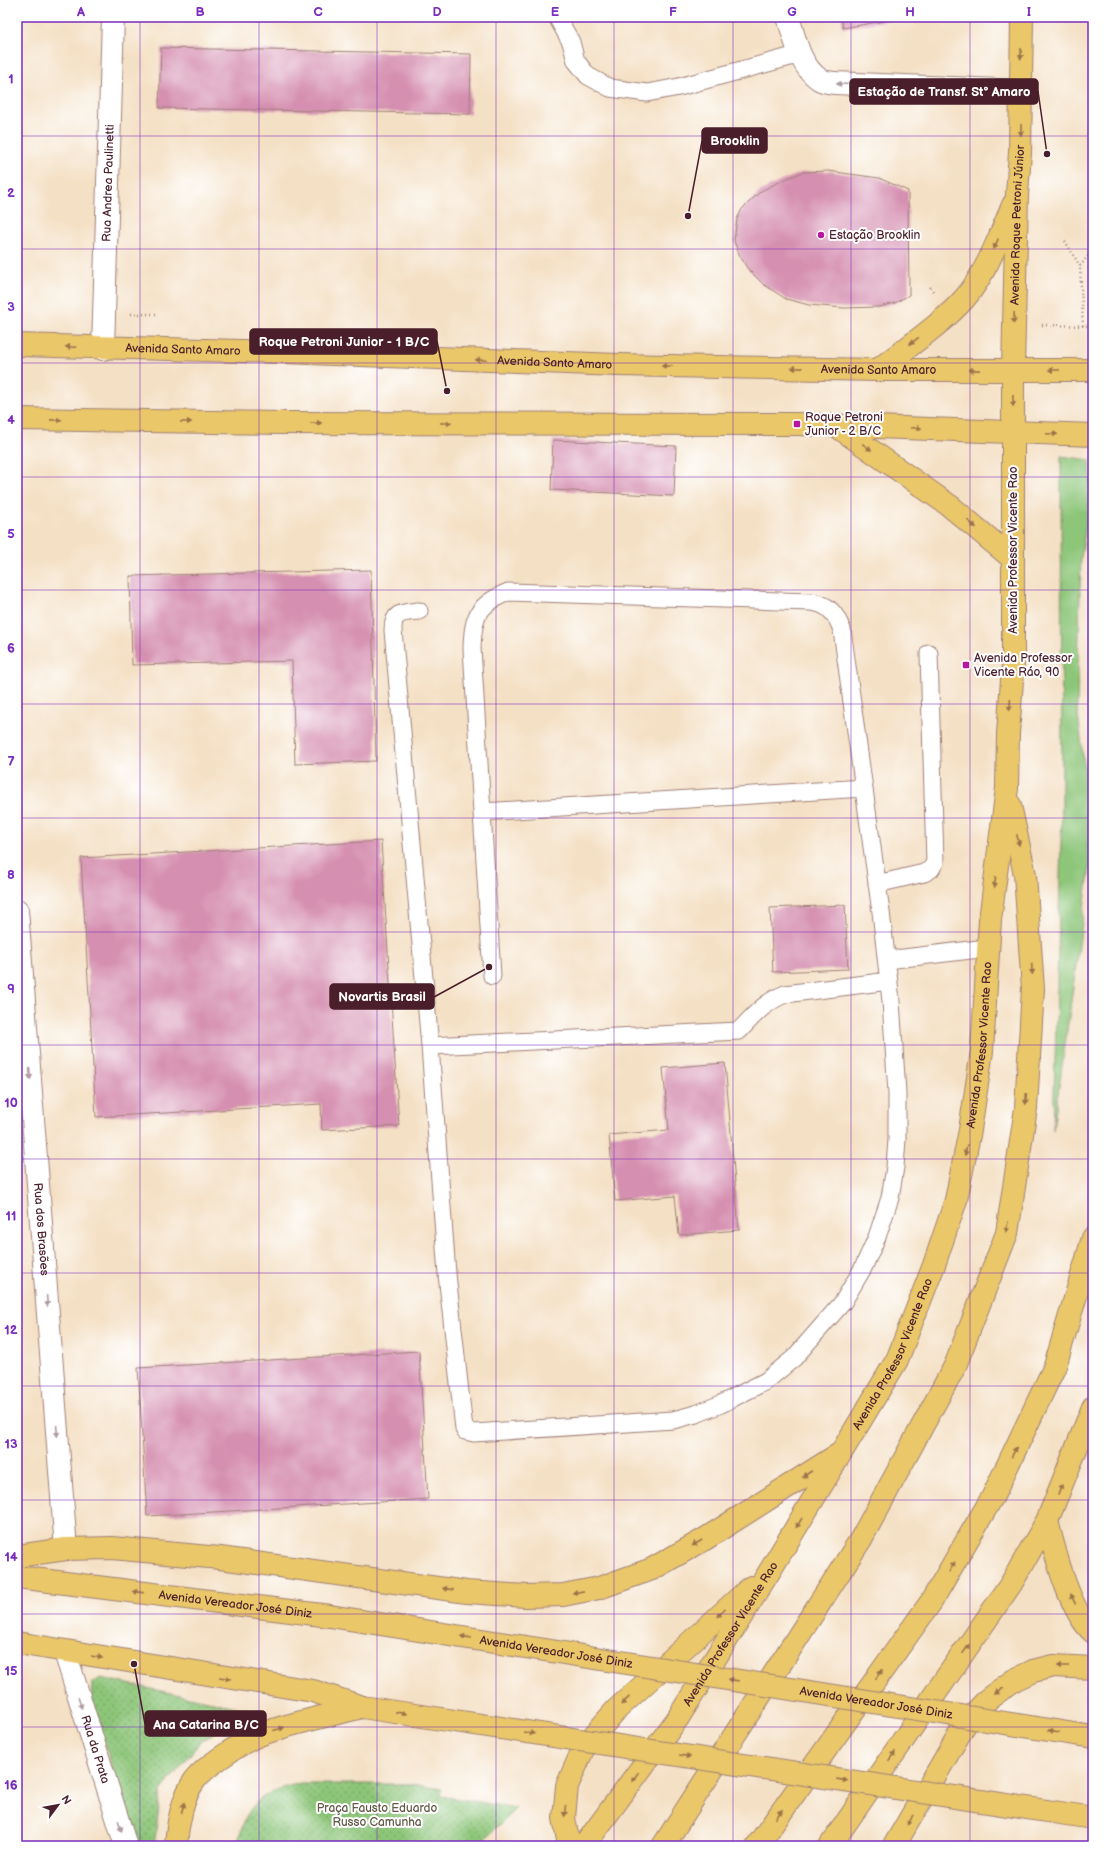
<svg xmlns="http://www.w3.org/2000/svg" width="1110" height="1863" viewBox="0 0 1110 1863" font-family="'Balsamiq Sans',sans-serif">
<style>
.grass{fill:#8dc679;stroke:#6c7252}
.park{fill:url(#park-dots);stroke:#6c7252}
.building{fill:#d58fb0}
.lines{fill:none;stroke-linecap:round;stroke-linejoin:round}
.lane-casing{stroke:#9f8078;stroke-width:19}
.street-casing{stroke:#9f8078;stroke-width:24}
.primary-casing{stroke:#9f8078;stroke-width:24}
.path{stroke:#9f8078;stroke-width:2.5;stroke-dasharray:1 3;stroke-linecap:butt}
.lane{stroke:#fff;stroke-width:17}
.street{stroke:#fff;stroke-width:22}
.primary{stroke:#eac769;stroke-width:22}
.primary-bridge-casing{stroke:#9f8078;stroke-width:24;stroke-linecap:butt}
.primary-bridge{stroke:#eac769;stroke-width:22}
.oneway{fill:#9a734a}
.oneway2{fill:#ae9aa0}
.grid{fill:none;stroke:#7b2cbf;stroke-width:1;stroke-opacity:0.55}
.poi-dot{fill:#b5179e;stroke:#fff;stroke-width:1.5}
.labels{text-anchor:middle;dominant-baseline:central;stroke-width:4;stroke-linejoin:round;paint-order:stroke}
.street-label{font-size:12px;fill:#4a1f2b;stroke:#fff}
.poi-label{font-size:12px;fill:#4a1f2b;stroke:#fff;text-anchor:start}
.park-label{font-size:12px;fill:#615946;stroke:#fff}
.leader{fill:none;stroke:#4a1f2b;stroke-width:1.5}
.callout-dot{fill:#4a1f2b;stroke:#fff;stroke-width:1.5}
.callout{fill:#4a1f2b;stroke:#4a1f2b;stroke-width:1.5}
.callout-label{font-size:13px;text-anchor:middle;font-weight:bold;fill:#fff}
.neatline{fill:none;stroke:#7b2cbf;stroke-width:1.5}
.grid-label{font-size:13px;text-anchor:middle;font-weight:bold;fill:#7b2cbf}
</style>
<defs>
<pattern id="park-dots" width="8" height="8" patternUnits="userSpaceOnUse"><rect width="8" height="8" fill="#8dc679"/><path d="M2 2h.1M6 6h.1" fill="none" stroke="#75a063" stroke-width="1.8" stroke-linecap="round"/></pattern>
</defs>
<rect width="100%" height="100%" fill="#fff"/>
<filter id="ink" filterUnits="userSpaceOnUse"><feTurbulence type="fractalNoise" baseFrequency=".025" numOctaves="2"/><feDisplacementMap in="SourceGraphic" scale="8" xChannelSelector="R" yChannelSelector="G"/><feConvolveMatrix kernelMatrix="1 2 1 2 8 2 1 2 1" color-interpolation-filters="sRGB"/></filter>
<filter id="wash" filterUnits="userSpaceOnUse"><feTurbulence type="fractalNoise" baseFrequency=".012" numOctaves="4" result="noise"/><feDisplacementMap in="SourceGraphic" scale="16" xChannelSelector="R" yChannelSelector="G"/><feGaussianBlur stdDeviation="0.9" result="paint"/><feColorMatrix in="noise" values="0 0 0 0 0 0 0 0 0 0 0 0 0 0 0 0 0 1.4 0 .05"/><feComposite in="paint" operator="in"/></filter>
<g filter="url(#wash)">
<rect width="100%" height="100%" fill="#f4e0c5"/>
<path class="grass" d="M 1061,456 L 1090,460 L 1091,495 L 1081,557 L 1077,707 L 1088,796 L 1091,859 L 1053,1130 L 1062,806 Z"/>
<path class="park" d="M 100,1678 L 250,1710 L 201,1741 L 161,1791 L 154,1846 L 137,1846 L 91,1702 L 92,1684 Z
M 298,1784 L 411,1784 L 442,1789 L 441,1796 L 516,1808 L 478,1846 L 238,1846 C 243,1807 261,1791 298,1784 Z"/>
<g id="blocks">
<path class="building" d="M 841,17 L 896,17 L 896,19 L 843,28 Z
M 161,48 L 471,54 L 470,114 L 159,108 Z
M 828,171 L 879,178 L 908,191 L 909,295 L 895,303 L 879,307 L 844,308 L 809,305 L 786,299 L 763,284 L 747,268 L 739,254 L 734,241 L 737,219 L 742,209 L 761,191 L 781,181 L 803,172 Z
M 553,440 L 676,446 L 674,496 L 551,490 Z
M 371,570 L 376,761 L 295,764 L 292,661 L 132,665 L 130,576 Z
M 381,841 L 399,1126 L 322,1130 L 321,1104 L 96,1117 L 81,858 Z
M 845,905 L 848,969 L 773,972 L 770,908 Z
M 725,1063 L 739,1230 L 679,1235 L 675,1196 L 615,1201 L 609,1135 L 669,1130 L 663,1068 Z
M 419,1351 L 428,1499 L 147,1516 L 138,1368 Z"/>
</g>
</g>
<g filter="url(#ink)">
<use href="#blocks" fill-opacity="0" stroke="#9f8078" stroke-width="1"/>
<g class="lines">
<defs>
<path id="lane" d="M 557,17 L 571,42 L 576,61 L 588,76 L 610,88 L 647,93 L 679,87 L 801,54
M 419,611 C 403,613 393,611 393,630 L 430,1046 L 447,1274 L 464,1429 L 465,1431 L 474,1433 L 673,1420 L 696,1414 L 721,1404 L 766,1381 L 794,1358 L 843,1302 L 863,1268 L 877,1237 L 890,1198 L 895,1167 L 897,1139 L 897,1093 L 891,1001 L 881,912 L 842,630 C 836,614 829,604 811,602 L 508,592 C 477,605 473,617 472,648 L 492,976
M 482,812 L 864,788
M 877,884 L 924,873 L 931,869 L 935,862 L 929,653
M 887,960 L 987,948
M 430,1046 L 739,1031 C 754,1015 765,1002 785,994 L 889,981"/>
<g id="street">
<path d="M 788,17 C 795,38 799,65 819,79 C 823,82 829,82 834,83 L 1021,91"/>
<path id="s1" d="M 103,349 L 113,17"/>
<path id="s2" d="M 17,910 L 66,1549"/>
<path id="s3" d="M 65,1652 L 126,1846"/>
</g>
<g id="primary">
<path id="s4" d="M 17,345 L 283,352 L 618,365 L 878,370 L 1093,370"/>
<path d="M 878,370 C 905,349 943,323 965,298 C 987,272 999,237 1013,205"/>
<path d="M 17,419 L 282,423 L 797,424 L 1093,435"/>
<path d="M 835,425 L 950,506 L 1012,558"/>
<path d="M 1047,1521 C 1055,1552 1069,1611 1093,1632"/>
<path d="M 17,1556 L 66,1549 L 112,1548 L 220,1558 L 467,1592 L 526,1596 L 563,1595 L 599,1588 L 652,1569 L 705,1539 L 836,1456"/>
<path id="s5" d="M 17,1577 L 330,1616"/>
<path d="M 17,1643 L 313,1691 L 362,1707"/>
<path d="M 176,1846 C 177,1826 183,1795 195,1780 C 205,1766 247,1739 262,1734 C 294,1722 329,1716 362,1707"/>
<path d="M 569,1846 L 564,1818 L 567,1786 L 584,1747 L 616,1710 L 751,1587"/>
<path id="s6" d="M 584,1846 L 678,1718 L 771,1569 L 897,1360 L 934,1265 L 956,1200 L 970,1130 L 982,1051 L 990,920 L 1007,788 L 1008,734 L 1013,666 L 1013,370 L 1017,195 L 1020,152 L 1022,17"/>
<path d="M 663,1846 L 861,1539 L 955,1366 L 1007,1233 L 1026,1108 L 1033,989 L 1025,875 L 1010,805"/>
<path d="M 757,1846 L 931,1602 L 993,1496 L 1055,1366 L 1093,1238"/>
<path d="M 830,1846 L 1011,1584 L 1047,1521 L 1093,1407"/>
<path d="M 894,1846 L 967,1721 L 988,1699 L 1014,1680 L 1033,1671 L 1053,1666 L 1093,1668"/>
</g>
</defs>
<use href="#lane" class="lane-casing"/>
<use href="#street" class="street-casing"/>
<use href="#primary" class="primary-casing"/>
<path class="path" d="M 1065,241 L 1080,266 L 1083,326
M 1080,266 L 1093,250
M 930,287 L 933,291
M 131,314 L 157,314
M 1042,325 L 1093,326"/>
<use href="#lane" class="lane"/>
<use href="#street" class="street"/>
<use href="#primary" class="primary"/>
<defs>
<g id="primary-bridge">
<path id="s7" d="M 330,1616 L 1093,1737"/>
<path d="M 362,1707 L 1093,1818"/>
</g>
</defs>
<use href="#primary-bridge" class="primary-bridge-casing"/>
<use href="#primary-bridge" class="primary-bridge"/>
</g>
<defs><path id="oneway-solid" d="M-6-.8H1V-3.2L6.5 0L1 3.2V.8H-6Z"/></defs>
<g class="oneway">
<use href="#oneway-solid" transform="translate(1021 54) rotate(90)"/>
<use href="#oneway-solid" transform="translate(1021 130) rotate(91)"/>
<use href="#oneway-solid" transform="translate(996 244) rotate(113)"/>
<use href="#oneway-solid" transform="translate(1014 318) rotate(91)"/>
<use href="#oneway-solid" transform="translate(914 341) rotate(142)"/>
<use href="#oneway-solid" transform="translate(71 347) rotate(-178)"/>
<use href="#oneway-solid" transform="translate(481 360) rotate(-178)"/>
<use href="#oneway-solid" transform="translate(667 366) rotate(-179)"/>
<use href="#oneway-solid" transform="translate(797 368) rotate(-179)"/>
<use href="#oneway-solid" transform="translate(974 370) rotate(-179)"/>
<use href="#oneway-solid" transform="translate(1054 370) rotate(180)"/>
<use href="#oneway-solid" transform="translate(1013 401) rotate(90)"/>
<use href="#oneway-solid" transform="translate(56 420) rotate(1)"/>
<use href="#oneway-solid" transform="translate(186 422) rotate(1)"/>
<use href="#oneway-solid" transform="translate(316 423)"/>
<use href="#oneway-solid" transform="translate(446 423)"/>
<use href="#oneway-solid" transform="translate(916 428) rotate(2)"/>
<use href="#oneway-solid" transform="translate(1052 434) rotate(2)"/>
<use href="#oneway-solid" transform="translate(867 447) rotate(35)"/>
<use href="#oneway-solid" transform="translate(972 524) rotate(40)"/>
<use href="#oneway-solid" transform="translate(1010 705) rotate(94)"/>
<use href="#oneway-solid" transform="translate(1018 840) rotate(78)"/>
<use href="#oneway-solid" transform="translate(995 882) rotate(97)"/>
<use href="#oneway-solid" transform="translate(1032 969) rotate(86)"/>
<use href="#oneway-solid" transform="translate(1026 1099) rotate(93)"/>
<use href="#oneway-solid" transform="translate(966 1150) rotate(101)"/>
<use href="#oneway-solid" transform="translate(1007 1227) rotate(100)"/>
<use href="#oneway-solid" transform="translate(1014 1452) rotate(-64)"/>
<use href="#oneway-solid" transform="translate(807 1474) rotate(147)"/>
<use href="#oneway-solid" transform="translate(1060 1490) rotate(-68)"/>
<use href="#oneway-solid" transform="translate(799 1523) rotate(121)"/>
<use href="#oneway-solid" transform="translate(697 1543) rotate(150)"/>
<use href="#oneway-solid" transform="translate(952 1567) rotate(-60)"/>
<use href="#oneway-solid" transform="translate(448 1589) rotate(-172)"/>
<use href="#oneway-solid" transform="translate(138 1592) rotate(-173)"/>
<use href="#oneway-solid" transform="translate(578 1592) rotate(169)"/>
<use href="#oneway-solid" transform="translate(1073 1599) rotate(-115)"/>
<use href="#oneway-solid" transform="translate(721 1613) rotate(138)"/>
<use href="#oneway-solid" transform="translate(466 1637) rotate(-171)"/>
<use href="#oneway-solid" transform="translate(966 1649) rotate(-55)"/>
<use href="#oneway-solid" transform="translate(97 1657) rotate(10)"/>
<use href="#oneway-solid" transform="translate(1063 1666) rotate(180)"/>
<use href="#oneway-solid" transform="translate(879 1674) rotate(-54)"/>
<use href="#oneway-solid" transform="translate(225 1678) rotate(9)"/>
<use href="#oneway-solid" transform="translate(733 1680) rotate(-171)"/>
<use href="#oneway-solid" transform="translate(999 1691) rotate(144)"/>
<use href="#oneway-solid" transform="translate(625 1701) rotate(137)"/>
<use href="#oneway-solid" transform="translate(401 1713) rotate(9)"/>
<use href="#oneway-solid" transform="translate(279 1729) rotate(-15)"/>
<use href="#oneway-solid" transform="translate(1054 1731) rotate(-171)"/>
<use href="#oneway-solid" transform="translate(529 1733) rotate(9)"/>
<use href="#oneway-solid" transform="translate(685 1756) rotate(9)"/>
<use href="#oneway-solid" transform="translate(892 1756) rotate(-55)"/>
<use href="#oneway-solid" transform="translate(635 1777) rotate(126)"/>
<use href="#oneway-solid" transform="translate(842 1780) rotate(9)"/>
<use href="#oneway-solid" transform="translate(183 1808) rotate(-75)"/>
<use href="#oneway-solid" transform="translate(565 1811) rotate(95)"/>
<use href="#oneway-solid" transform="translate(779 1814) rotate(-54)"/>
<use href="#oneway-solid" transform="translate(910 1820) rotate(120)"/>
</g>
<g class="oneway2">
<use href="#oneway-solid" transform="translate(842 84) rotate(-177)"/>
<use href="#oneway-solid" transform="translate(30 1074) rotate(86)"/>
<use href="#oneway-solid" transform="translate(47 1301) rotate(86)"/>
<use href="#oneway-solid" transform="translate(57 1431) rotate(86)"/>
<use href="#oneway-solid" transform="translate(80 1703) rotate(72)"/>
<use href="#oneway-solid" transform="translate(120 1826) rotate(72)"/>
</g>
</g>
<path class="grid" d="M 140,17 L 140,1846M 259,17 L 259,1846M 377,17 L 377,1846M 496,17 L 496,1846M 614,17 L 614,1846M 733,17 L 733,1846M 851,17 L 851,1846M 970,17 L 970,1846M 17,136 L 1093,136M 17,249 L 1093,249M 17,363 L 1093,363M 17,477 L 1093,477M 17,590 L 1093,590M 17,704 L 1093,704M 17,818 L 1093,818M 17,932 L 1093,932M 17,1045 L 1093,1045M 17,1159 L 1093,1159M 17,1273 L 1093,1273M 17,1386 L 1093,1386M 17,1500 L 1093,1500M 17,1614 L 1093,1614M 17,1727 L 1093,1727"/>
<g class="poi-dot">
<circle cx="821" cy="235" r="4"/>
<rect x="793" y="420" width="8" height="8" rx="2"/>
<rect x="962" y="661" width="8" height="8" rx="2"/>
</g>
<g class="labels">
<g class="street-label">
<text stroke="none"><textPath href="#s1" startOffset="166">Rua Andrea Paulinetti</textPath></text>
<text stroke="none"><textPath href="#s6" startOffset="1728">Avenida Roque Petroni Júnior</textPath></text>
<text stroke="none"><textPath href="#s4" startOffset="166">Avenida Santo Amaro</textPath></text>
<text stroke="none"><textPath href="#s4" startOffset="538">Avenida Santo Amaro</textPath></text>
<text stroke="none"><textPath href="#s4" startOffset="862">Avenida Santo Amaro</textPath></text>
<text transform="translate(1013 550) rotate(-90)">Avenida Professor Vicente Rao</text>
<text stroke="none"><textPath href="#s6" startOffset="906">Avenida Professor Vicente Rao</textPath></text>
<text stroke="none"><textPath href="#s2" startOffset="320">Rua dos Brasões</textPath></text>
<text stroke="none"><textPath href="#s6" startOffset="582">Avenida Professor Vicente Rao</textPath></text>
<text stroke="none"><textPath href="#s5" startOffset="220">Avenida Vereador José Diniz</textPath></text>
<text stroke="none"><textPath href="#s6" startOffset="258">Avenida Professor Vicente Rao</textPath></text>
<text stroke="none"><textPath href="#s7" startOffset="229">Avenida Vereador José Diniz</textPath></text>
<text stroke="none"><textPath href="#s7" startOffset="553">Avenida Vereador José Diniz</textPath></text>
<text stroke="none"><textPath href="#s3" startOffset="102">Rua da Prata</textPath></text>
</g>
<g class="poi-label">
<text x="829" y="235">Estação Brooklin</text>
<text x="805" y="417">Roque Petroni<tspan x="805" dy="14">Junior - 2 B/C</tspan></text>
<text x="974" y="658">Avenida Professor<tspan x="974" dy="14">Vicente Ráo, 90</tspan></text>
</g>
<g class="park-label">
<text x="377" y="1808">Praça Fausto Eduardo<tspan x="377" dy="14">Russo Camunha</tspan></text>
</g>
</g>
<path class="leader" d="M1047 154L1038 91M688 216L702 141M447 391L437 341M489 967L434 997M134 1664L145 1724"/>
<g class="callout-dot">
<circle cx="1047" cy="154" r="4"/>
<circle cx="688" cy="216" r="4"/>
<circle cx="447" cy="391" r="4"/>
<circle cx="489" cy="967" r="4"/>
<circle cx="134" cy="1664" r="4"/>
</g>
<g class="callout">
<rect x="850" y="79" width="188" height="25" rx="4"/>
<rect x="702" y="128" width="65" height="25" rx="4"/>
<rect x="250" y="329" width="187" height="25" rx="4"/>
<rect x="330" y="984" width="104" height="25" rx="4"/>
<rect x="145" y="1711" width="121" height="25" rx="4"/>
</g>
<g class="callout-label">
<text x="944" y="96">Estação de Transf. St° Amaro</text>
<text x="735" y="145">Brooklin</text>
<text x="344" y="346">Roque Petroni Junior - 1 B/C</text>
<text x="382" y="1001">Novartis Brasil</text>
<text x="206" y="1729">Ana Catarina B/C</text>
</g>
<rect width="1110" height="1863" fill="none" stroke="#fff" stroke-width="44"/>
<g transform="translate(58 1805) rotate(58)" stroke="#ffffff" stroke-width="3" paint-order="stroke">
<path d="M0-3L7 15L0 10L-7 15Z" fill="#4a1f2b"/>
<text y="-6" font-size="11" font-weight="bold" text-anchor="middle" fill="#4a1f2b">N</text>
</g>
<rect x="22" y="22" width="1066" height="1819" class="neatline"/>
<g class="grid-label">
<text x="81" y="16">A</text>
<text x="200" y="16">B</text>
<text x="318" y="16">C</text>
<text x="437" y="16">D</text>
<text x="555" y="16">E</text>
<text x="673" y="16">F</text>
<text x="792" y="16">G</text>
<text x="910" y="16">H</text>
<text x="1029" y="16">I</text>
<text x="11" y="83">1</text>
<text x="11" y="197">2</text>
<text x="11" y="311">3</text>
<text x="11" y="424">4</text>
<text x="11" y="538">5</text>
<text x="11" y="652">6</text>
<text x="11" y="766">7</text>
<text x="11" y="879">8</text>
<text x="11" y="993">9</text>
<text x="11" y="1107">10</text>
<text x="11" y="1220">11</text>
<text x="11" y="1334">12</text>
<text x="11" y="1448">13</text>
<text x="11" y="1561">14</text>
<text x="11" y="1675">15</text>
<text x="11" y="1789">16</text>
</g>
</svg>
